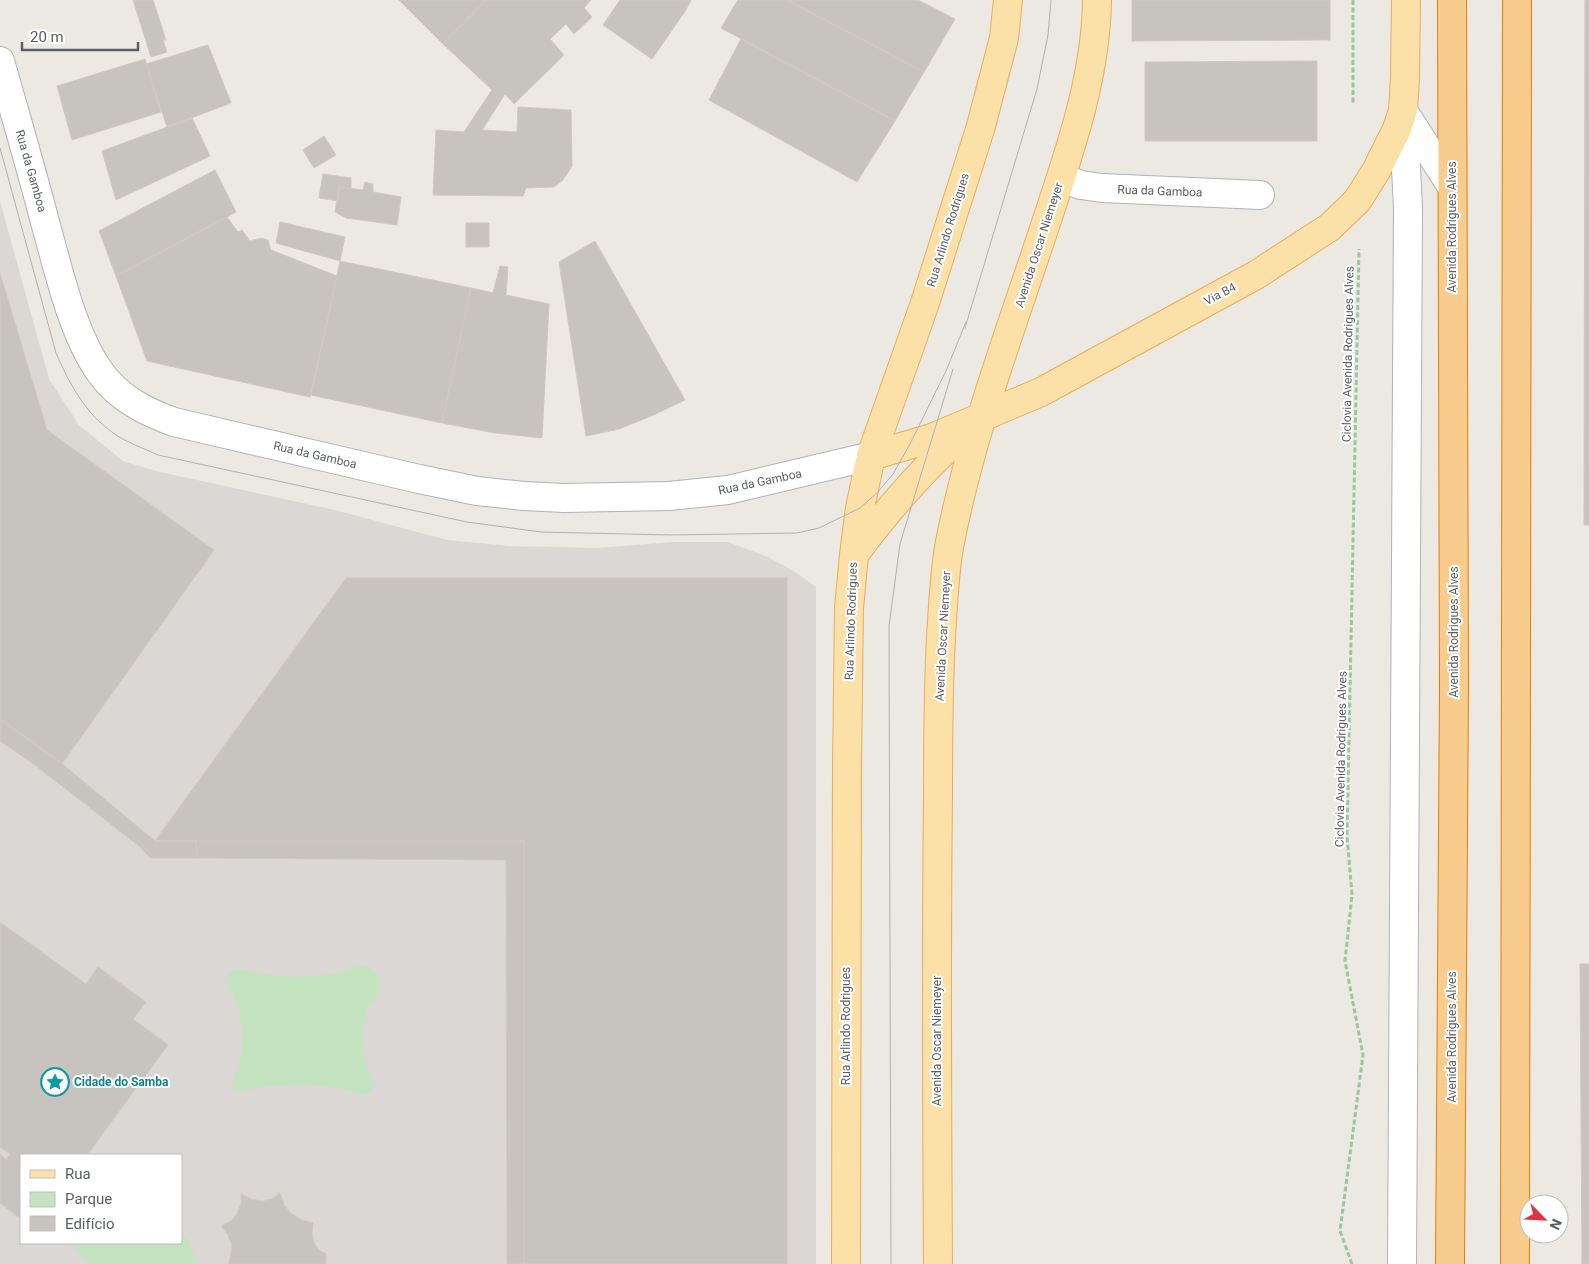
<svg xmlns="http://www.w3.org/2000/svg" width="1589" height="1264" viewBox="0 0 1589 1264" font-family="Roboto,sans-serif">
<style>
.industrial{fill:#dbd7d4;fill-rule:evenodd}
.green{fill:#c4e3bf}
.building{fill:#c7c3be;stroke:#d1c9c0}
.lines{fill:none;stroke-linecap:round;stroke-linejoin:round}
.minor-casing{stroke:#afb3b7;stroke-width:30}
.major-casing{stroke:#eaac5d;stroke-width:30}
.highway-casing{stroke:#e37d0b;stroke-width:30}
.path{stroke:#9ac6a0;stroke-width:3;stroke-dasharray:5 2.5;stroke-linecap:butt}
.minor{stroke:#fff;stroke-width:28}
.major{stroke:#fbe0a8;stroke-width:28}
.highway{stroke:#f7cc8d;stroke-width:28}
.tram{stroke:#b0b1b2;stroke-width:1}
.labels{text-anchor:middle;dominant-baseline:central;stroke-width:4;stroke-linejoin:round;paint-order:stroke}
.street-label{font-size:12px;fill:#5a5f62;stroke:#fff}
.culture-label{font-size:12px;font-weight:bold;fill:#0d838f;stroke:#fff;text-anchor:start}
</style>
<rect width="100%" height="100%" fill="#ece8e2"/>
<path class="industrial" d="M 0,201 L 49,379 L 79,425 L 123,461 L 160,472 L 335,510 L 447,540 L 509,546 L 597,548 L 673,542 L 728,542 L 768,557 L 797,573 L 816,587 L 816,1264 L 0,1264 ZM 21,1155 L 181,1155 L 181,1243 L 21,1243 Z"/>
<path class="green" d="M 358,966 C 368,966 379,970 380,983 C 381,993 371,1002 367,1011 C 364,1019 362,1029 362,1038 C 362,1045 363,1055 365,1061 C 369,1072 374,1080 371,1091 L 362,1095 L 349,1090 L 324,1086 L 300,1084 L 270,1086 L 241,1091 C 227,1091 233,1080 237,1072 C 240,1065 241,1056 242,1049 C 244,1033 241,1015 236,1000 C 233,992 228,986 227,978 C 229,975 231,971 235,970 C 241,968 262,974 269,975 C 295,978 335,978 358,966 Z
M 181,1232 L 190,1244 L 197,1264 L 93,1264 C 83,1260 76,1253 72,1243 L 181,1243 Z"/>
<path class="building" d="M 133,0 L 153,0 L 166,40 L 163,40 L 167,52 L 151,57 Z
M 399,0 L 486,0 L 443,44 Z
M 486,0 L 591,0 L 584,8 L 592,17 L 574,34 L 566,24 L 550,39 L 564,55 L 514,104 L 505,94 L 482,130 L 517,132 L 518,107 L 571,110 L 572,166 L 563,180 L 554,187 L 526,188 L 523,196 L 433,195 L 436,130 L 464,132 L 492,90 L 443,44 Z
M 620,0 L 691,0 L 686,10 L 652,59 L 603,25 Z
M 738,0 L 787,0 L 924,72 L 895,121 L 721,28 Z
M 787,0 L 918,0 L 955,19 L 924,72 Z
M 1132,0 L 1330,0 L 1330,40 L 1132,41 Z
M 1585,0 L 1589,0 L 1589,525 L 1584,525 Z
M 741,39 L 895,121 L 857,182 L 709,100 Z
M 208,45 L 231,103 L 167,127 L 146,64 Z
M 145,59 L 161,112 L 72,140 L 57,86 Z
M 1317,61 L 1317,141 L 1145,141 L 1145,62 Z
M 192,118 L 210,156 L 116,200 L 102,151 Z
M 324,136 L 336,155 L 314,168 L 303,150 Z
M 215,170 L 236,212 L 116,276 L 99,231 Z
M 323,174 L 351,178 L 351,189 L 339,187 L 338,201 L 319,198 Z
M 365,182 L 373,184 L 373,192 L 401,197 L 397,225 L 346,218 L 335,212 L 339,187 L 363,190 Z
M 227,217 L 238,232 L 242,230 L 250,241 L 261,238 L 268,240 L 271,250 L 337,276 L 310,397 L 147,361 L 116,276 Z
M 280,222 L 345,237 L 340,261 L 276,243 Z
M 466,223 L 489,223 L 489,247 L 466,247 Z
M 595,241 L 685,400 L 649,417 L 619,429 L 586,436 L 559,262 Z
M 340,261 L 471,288 L 442,423 L 311,395 Z
M 500,266 L 508,267 L 506,295 L 549,304 L 542,438 L 495,433 L 442,423 L 471,288 L 493,293 Z
M 0,273 L 47,430 L 214,550 L 62,764 L 0,719 Z
M 346,578 L 787,578 L 787,1264 L 524,1264 L 524,841 L 155,841 Z
M 346,578 L 787,578 L 787,1264 L 507,1264 L 506,860 L 197,858 L 196,841 L 155,841 Z
M 0,719 L 60,762 L 155,841 L 196,841 L 197,858 L 150,858 L 139,846 L 35,765 L 0,741 Z
M 0,922 L 86,984 L 98,967 L 146,1002 L 133,1019 L 168,1045 L 87,1155 L 21,1155 L 21,1219 L 0,1203 L 0,1154 L 6,1159 L 10,1154 L 0,1147 Z
M 1580,964 L 1589,964 L 1589,1264 L 1582,1264 Z
M 280,1193 L 284,1205 L 292,1214 L 302,1220 L 313,1223 L 312,1233 L 314,1243 L 319,1250 L 326,1254 L 326,1264 L 229,1264 L 232,1246 L 228,1235 L 221,1226 L 231,1221 L 237,1214 L 241,1204 L 241,1194 L 251,1199 L 262,1201 L 272,1199 Z"/>
<g class="lines">
<defs>
<path id="minor" d="M 0,61 C 15,114 31,168 45,222 C 58,268 72,333 100,372 C 118,398 146,412 174,422 L 419,479 L 477,491 L 524,496 L 564,498 L 669,496 L 728,490 L 871,456
M 1404,112 L 1452,187
M 1061,178 L 1081,185 L 1102,188 L 1260,195
M 1402,1264 L 1408,208 L 1403,110"/>
<path id="major" d="M 871,456 L 932,438 L 1041,392 L 1256,275 L 1330,227 L 1357,201 L 1376,171 L 1397,129 L 1403,110 L 1405,77 L 1406,0
M 856,552 C 889,508 923,468 965,432
M 846,1264 L 847,768 L 849,608 L 854,555 L 860,508 L 871,456 L 925,303 L 981,126 L 1004,38 L 1008,0
M 938,1264 C 937,1109 936,954 938,799 C 938,745 938,691 941,637 C 943,607 944,577 949,547 C 970,437 1010,332 1045,226 C 1069,153 1096,78 1097,0"/>
<path id="highway" d="M 1450,1264 L 1454,688 L 1452,0
M 1515,1264 L 1517,0"/>
</defs>
<use href="#minor" class="minor-casing"/>
<use href="#major" class="major-casing"/>
<use href="#highway" class="highway-casing"/>
<path class="path" d="M 1353,0 L 1353,105
M 1352,1264 L 1340,1231 L 1363,1055 L 1345,961 L 1352,895 L 1347,836 L 1359,249"/>
<use href="#minor" class="minor"/>
<use href="#major" class="major"/>
<use href="#highway" class="highway"/>
<path class="tram" d="M 0,148 L 56,353 C 69,383 85,413 112,432 C 125,442 143,448 158,455 L 467,522 L 541,532 L 671,535 L 797,533 L 819,528 L 860,508 L 878,492 L 893,474 L 910,444 L 946,371 L 966,322
M 965,328 L 1037,89 L 1048,35 L 1051,0
M 891,1264 L 889,626 L 900,544 L 953,369"/>
</g>
<defs>
<symbol id="sight-ring" viewBox="-11 -11 22 22"><circle r="9.5" fill="#fff" stroke="#0f9aa8" stroke-width="1.5"/><path d="M0-6L1.8-2.2L6-1.7L2.9 1.2L3.7 5.4L0 3.3L-3.7 5.4L-2.9 1.2L-6-1.7L-1.8-2.2Z" fill="#0f9aa8"/></symbol>
</defs>
<g fill-rule="evenodd">
<use href="#sight-ring" x="39" y="1066" width="32" height="32"/>
</g>
<g class="labels">
<g class="street-label">
<text transform="translate(31 171) rotate(74)">Rua da Gamboa</text>
<text transform="translate(1160 191) rotate(2)">Rua da Gamboa</text>
<text transform="translate(1452 227) rotate(-90)">Avenida Rodrigues Alves</text>
<text transform="translate(948 230) rotate(-73)">Rua Arlindo Rodrigues</text>
<text transform="translate(1039 245) rotate(-72)">Avenida Oscar Niemeyer</text>
<text transform="translate(1220 294) rotate(-28)">Via B4</text>
<text transform="translate(1348 354) rotate(-89)">Ciclovia Avenida Rodrigues Alves</text>
<text transform="translate(315 455) rotate(13)">Rua da Gamboa</text>
<text transform="translate(760 482) rotate(-12)">Rua da Gamboa</text>
<text transform="translate(851 621) rotate(-88)">Rua Arlindo Rodrigues</text>
<text transform="translate(1454 632) rotate(-90)">Avenida Rodrigues Alves</text>
<text transform="translate(943 636) rotate(-87)">Avenida Oscar Niemeyer</text>
<text transform="translate(1341 759) rotate(-89)">Ciclovia Avenida Rodrigues Alves</text>
<text transform="translate(846 1026) rotate(-90)">Rua Arlindo Rodrigues</text>
<text transform="translate(1452 1037) rotate(-90)">Avenida Rodrigues Alves</text>
<text transform="translate(937 1041) rotate(-90)">Avenida Oscar Niemeyer</text>
</g>
<g class="culture-label">
<text x="74" y="1082">Cidade do Samba</text>
</g>
</g>
<rect x="20" y="1154" width="162" height="90" fill="#ffffff" stroke="#bdbfc0"/>
<rect x="30" y="1170" width="25" height="8" fill="#fbe0a8" stroke="#bdbfc0"/>
<text x="65" y="1179" font-size="15" fill="#5a5f62">Rua</text>
<rect x="30" y="1192" width="25" height="15" fill="#c4e3bf" stroke="#bdbfc0"/>
<text x="65" y="1204" font-size="15" fill="#5a5f62">Parque</text>
<rect x="30" y="1216" width="25" height="15" fill="#c7c3be" stroke="#bdbfc0"/>
<text x="65" y="1229" font-size="15" fill="#5a5f62">Edifício</text>
<g transform="translate(1544 1219) rotate(114)"><circle r="24" fill="#ffffff" stroke="#bdbfc0"/>
<path d="M0-4L9 19L0 12L-9 19Z" fill="#e03441"/>
<text y="-8" font-size="14" font-weight="bold" text-anchor="middle" fill="#5a5f62">N</text>
</g>
<path d="M22 42v8h116v-8" fill="none" stroke="#5a5f62" stroke-width="2.5"/>
<text x="30" y="42" font-size="15" fill="#5a5f62" stroke="#ffffff" stroke-width="4" paint-order="stroke">20 m</text>
</svg>
